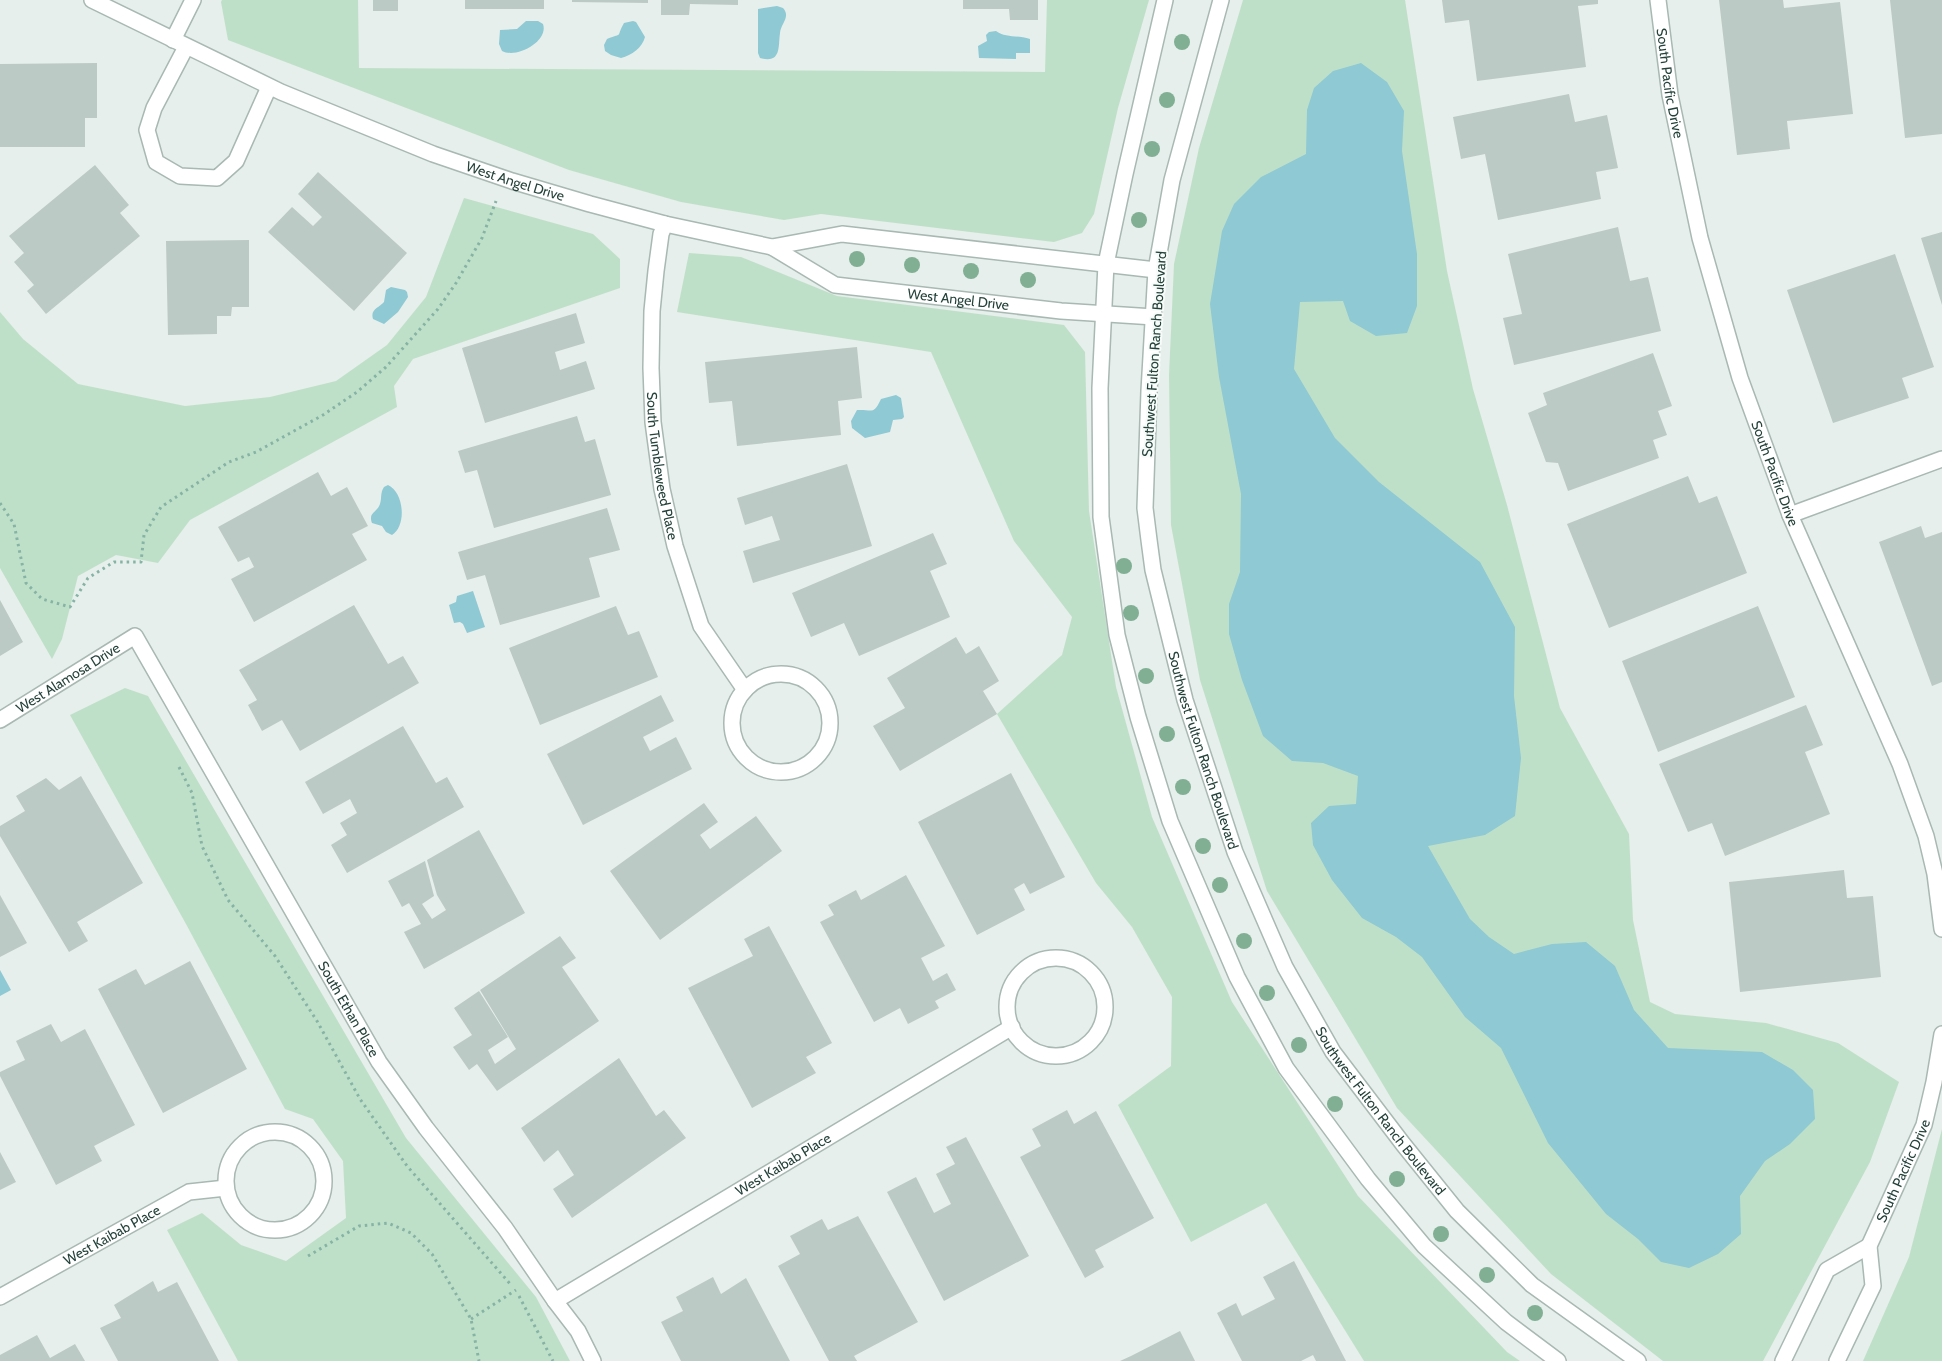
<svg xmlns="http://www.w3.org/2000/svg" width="1942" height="1361" viewBox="0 0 1942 1361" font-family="Cabin,sans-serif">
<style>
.green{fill:#bfe0c8}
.water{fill:#8ec9d4}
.building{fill:#bbcac4}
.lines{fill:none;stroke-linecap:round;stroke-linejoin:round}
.minor-casing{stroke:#a8b8b2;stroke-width:18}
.tertiary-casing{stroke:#a8b8b2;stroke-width:18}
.path{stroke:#86b3a5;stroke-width:3;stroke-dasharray:2.5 4;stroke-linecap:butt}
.minor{stroke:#fff;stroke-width:15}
.tertiary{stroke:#fff;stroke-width:15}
.tree{fill:#80af93}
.labels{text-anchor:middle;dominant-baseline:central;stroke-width:4;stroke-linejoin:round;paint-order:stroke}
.street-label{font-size:14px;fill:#24423a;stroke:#f7fbf9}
</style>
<rect width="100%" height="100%" fill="#e6efeb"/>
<path class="green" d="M 222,0 L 358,0 L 359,68 L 1045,72 L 1047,0 L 1149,0 L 1118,108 L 1094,214 L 1082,233 L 1054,242 L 821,214 L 784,220 L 681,202 L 569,170 L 228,40 L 221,2 Z
M 1243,0 L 1405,0 L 1447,271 L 1473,389 L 1507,505 L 1560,708 L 1629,834 L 1633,920 L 1650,1002 L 1675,1014 L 1766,1023 L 1838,1043 L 1899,1082 L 1870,1162 L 1763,1361 L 1663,1361 L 1551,1274 L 1397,1108 L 1267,891 L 1200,680 L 1171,525 L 1169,375 L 1174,264 L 1199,148 Z
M 464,198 L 593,234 L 620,259 L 620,288 L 413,359 L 394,386 L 397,407 L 190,520 L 158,563 L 116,555 L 78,576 L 62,639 L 52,659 L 0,568 L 0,312 L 23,339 L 78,384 L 185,406 L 270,397 L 336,381 L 387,345 L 426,297 Z
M 689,253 L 741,257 L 837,296 L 1064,325 L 1085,352 L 1089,511 L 1116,687 L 1152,817 L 1232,1002 L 1358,1196 L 1507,1352 L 1520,1361 L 1364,1361 L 1266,1203 L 1191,1242 L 1118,1105 L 1171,1066 L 1172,997 L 1132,927 L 1096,883 L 997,714 L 1062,655 L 1072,617 L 1014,541 L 931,352 L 677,312 Z
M 125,688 L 148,696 L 406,1138 L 536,1297 L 570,1361 L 238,1361 L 167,1230 L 202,1213 L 241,1245 L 286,1261 L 346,1218 L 343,1161 L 313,1119 L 285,1109 L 186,924 L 70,715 Z
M 1942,1129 L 1942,1361 L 1863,1361 L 1909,1257 Z"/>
<path class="water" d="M 777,6 L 783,8 C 791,17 781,23 780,33 C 778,46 782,64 760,58 L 758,53 L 758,9 Z
M 526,21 L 538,21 L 543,24 C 549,41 517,59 502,51 L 499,44 L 500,30 L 517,29 Z
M 633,21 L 636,22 L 645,37 C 642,48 632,55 621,58 L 611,55 L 605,51 L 604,45 L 607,39 C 625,32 615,39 624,23 Z
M 996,31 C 1005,38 1018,35 1030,39 L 1030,53 L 1016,53 L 1016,59 L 979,58 L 978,46 L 987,41 L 986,35 L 989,32 Z
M 1361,63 L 1387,82 L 1404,111 L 1402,151 L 1417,254 L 1417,306 L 1407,333 L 1376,336 L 1350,321 L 1343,301 L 1300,302 L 1294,369 L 1335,438 L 1379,482 L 1480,562 L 1515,627 L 1514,696 L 1521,758 L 1515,816 L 1485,835 L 1428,846 L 1470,919 L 1489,937 L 1514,954 L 1552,944 L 1586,942 L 1615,966 L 1634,1010 L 1668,1048 L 1762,1052 L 1793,1070 L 1813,1090 L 1815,1119 L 1790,1144 L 1765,1161 L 1740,1196 L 1741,1234 L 1718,1254 L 1689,1268 L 1661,1262 L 1638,1239 L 1606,1214 L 1548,1143 L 1501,1048 L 1465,1017 L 1422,957 L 1396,937 L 1362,918 L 1332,880 L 1313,845 L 1311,823 L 1329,806 L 1356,804 L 1358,776 L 1323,763 L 1292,761 L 1263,736 L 1242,680 L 1229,634 L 1229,604 L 1240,572 L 1241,494 L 1219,377 L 1210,304 L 1222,231 L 1234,204 L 1261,177 L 1306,154 L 1307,110 L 1314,88 L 1333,71 Z
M 391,287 L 405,290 L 407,292 L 408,297 L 398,312 L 384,324 L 373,319 C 370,309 379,308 384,302 L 386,290 Z
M 896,395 L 901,398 L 904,417 L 902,419 L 893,420 L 890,432 L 865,438 L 852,428 L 851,421 L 857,410 C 872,409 873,416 881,399 Z
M 388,485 C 404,492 407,526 392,535 L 386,532 L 382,526 L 372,523 C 368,512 377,513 380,504 C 382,498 380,493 384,487 Z
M 473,591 L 485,627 L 467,633 L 463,624 L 460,622 L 454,623 L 449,605 L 456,602 L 457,596 Z
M 0,970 L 11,990 L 0,996 Z"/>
<path class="building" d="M 373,0 L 398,0 L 398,11 L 373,11 Z
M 465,0 L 544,0 L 544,9 L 465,9 Z
M 572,0 L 648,0 L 648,3 L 572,2 Z
M 661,0 L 738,0 L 738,5 L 690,4 L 689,15 L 661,15 Z
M 963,0 L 1038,0 L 1038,20 L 1010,20 L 1009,9 L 963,9 Z
M 1442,0 L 1598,0 L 1598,4 L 1578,6 L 1586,67 L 1477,81 L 1469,20 L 1445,23 Z
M 1719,0 L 1783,0 L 1784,8 L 1840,2 L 1853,114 L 1787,121 L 1790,149 L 1737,155 Z
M 1890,0 L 1942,0 L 1942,134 L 1905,138 Z
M 97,63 L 97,118 L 85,118 L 85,147 L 0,147 L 0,64 Z
M 1569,94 L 1575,122 L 1607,115 L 1618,168 L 1596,172 L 1601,199 L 1498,220 L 1485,154 L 1461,159 L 1453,117 Z
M 95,165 L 129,205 L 120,213 L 140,236 L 46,314 L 27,291 L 34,285 L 14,262 L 24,253 L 9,236 Z
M 318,172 L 407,253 L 354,311 L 268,232 L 292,207 L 313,226 L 322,217 L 298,194 Z
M 1618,227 L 1630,281 L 1648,277 L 1661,331 L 1514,365 L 1503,318 L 1522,314 L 1508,254 Z
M 1942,232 L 1942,305 L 1921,238 Z
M 249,240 L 249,307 L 232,307 L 231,316 L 217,316 L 217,334 L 168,335 L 166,241 Z
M 1895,254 L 1934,367 L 1902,378 L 1909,398 L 1833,423 L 1787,290 Z
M 576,313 L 585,343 L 555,352 L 560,370 L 586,361 L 595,389 L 485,423 L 462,348 Z
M 857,347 L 862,398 L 838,401 L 841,435 L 737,446 L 732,401 L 709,403 L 705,362 Z
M 1653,353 L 1672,406 L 1658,411 L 1667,435 L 1653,440 L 1659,458 L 1568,491 L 1558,463 L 1546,462 L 1528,413 L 1547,405 L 1543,393 Z
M 577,416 L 585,442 L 595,439 L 611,495 L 494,528 L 477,470 L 465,473 L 458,451 Z
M 847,464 L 872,546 L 753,583 L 743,551 L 780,540 L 772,516 L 745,525 L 737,498 Z
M 318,472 L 331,496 L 347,487 L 368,526 L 352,534 L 367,560 L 254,622 L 231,579 L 254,567 L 249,557 L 238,562 L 218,527 Z
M 1688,476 L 1699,503 L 1717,496 L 1747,573 L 1609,628 L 1567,524 Z
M 607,508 L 620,550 L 589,558 L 600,597 L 500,625 L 485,575 L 467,580 L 458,552 Z
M 1921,526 L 1925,538 L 1942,532 L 1942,682 L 1932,686 L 1879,542 Z
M 933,533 L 947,564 L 930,571 L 950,617 L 859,656 L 844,623 L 811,637 L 792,593 Z
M 0,600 L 23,642 L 0,656 Z
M 354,605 L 388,664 L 403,656 L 419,683 L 300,751 L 282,720 L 262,731 L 248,705 L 257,700 L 239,670 Z
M 616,606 L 628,635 L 639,631 L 658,677 L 540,725 L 509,648 Z
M 1758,606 L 1795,697 L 1658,752 L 1622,661 Z
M 956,637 L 966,654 L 979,646 L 999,681 L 983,691 L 997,714 L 900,771 L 873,726 L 905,708 L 887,678 Z
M 661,695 L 674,721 L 643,737 L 650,751 L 676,737 L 692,769 L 583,825 L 547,754 Z
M 1806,705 L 1823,745 L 1805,752 L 1830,814 L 1725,856 L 1712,823 L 1688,832 L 1659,764 Z
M 403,726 L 436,783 L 447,777 L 464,807 L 347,873 L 331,845 L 347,835 L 340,823 L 357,813 L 350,799 L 323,814 L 305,782 Z
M 1011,773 L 1065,877 L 1030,894 L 1024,883 L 1014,889 L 1025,910 L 977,935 L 918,822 Z
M 81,776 L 143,883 L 77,922 L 88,941 L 69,952 L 0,836 L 0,826 L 25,811 L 16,796 L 46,778 L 59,790 Z
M 704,803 L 718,822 L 700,835 L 710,849 L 756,816 L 782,851 L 660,940 L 610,871 Z
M 479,830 L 525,913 L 424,969 L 404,932 L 421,924 L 409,903 L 402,907 L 388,881 L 425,861 L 434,896 L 422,904 L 432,919 L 446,910 L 437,895 L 427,860 Z
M 1844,870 L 1847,898 L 1873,896 L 1881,977 L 1740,992 L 1729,882 Z
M 906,875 L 945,946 L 921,958 L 933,981 L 947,973 L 956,990 L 935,1001 L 939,1008 L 908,1024 L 900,1008 L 874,1022 L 820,922 L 834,915 L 828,905 L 856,890 L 861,900 Z
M 0,895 L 27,943 L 0,957 Z
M 769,926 L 832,1043 L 806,1057 L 816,1073 L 752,1108 L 688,988 L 753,956 L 744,939 Z
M 560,936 L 576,958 L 562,967 L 599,1021 L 497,1091 L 477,1064 L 469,1070 L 453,1047 L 472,1035 L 454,1008 L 479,991 L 508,1037 L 488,1050 L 495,1064 L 516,1049 L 480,990 Z
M 190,961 L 247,1069 L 163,1113 L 98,989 L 136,969 L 145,985 Z
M 51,1024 L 61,1042 L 85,1029 L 135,1125 L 94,1146 L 102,1161 L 56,1185 L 0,1076 L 0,1072 L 25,1060 L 16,1041 Z
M 619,1058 L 656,1116 L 664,1110 L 686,1138 L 572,1218 L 553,1189 L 574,1175 L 558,1150 L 544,1162 L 521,1128 Z
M 1067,1110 L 1074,1124 L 1096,1111 L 1154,1218 L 1095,1250 L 1104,1267 L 1085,1278 L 1020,1157 L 1041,1146 L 1032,1129 Z
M 966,1137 L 1029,1256 L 944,1301 L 887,1192 L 916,1177 L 934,1213 L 951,1204 L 936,1174 L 955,1164 L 946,1147 Z
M 0,1152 L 16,1182 L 0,1190 Z
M 858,1216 L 918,1322 L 854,1356 L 857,1361 L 829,1361 L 778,1266 L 800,1254 L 790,1236 L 822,1219 L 828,1230 Z
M 1294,1261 L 1346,1361 L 1316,1361 L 1313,1355 L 1301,1361 L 1242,1361 L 1217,1313 L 1236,1303 L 1242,1316 L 1275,1299 L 1263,1277 Z
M 713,1277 L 721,1294 L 746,1278 L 790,1361 L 681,1361 L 661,1322 L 683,1311 L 676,1297 Z
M 153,1281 L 158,1292 L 177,1282 L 219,1361 L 118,1361 L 100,1328 L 121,1318 L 114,1305 Z
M 1180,1331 L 1195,1361 L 1120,1361 L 1131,1356 Z
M 37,1335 L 50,1358 L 75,1344 L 85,1361 L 0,1361 L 0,1355 Z"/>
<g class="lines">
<defs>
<g id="minor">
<path id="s1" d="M 92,0 L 281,92 L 433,154 L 512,181 L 590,204 L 665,224 L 772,247 L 835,285 L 1061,311 L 1154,317"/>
<path id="s2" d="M 1658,0 L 1670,95 L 1700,238 L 1740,378 L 1790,515 L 1900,764 L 1926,836 L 1935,874 L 1942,929"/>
<path d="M 173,40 L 193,0"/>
<path d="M 186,47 L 154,108 L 147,130 L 156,162 L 180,176 L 217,178 L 236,161 L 269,87"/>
<path id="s3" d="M 665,224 L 661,234 L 656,271 L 652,311 L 651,368 L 653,422 L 662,489 L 675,546 L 701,626 L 745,690"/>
<path d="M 772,247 L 842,234 L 1156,270"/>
<path d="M 1790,515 L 1942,459"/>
<circle cx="781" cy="723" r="49"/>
<path id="s4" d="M 0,720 L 135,636 L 379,1062 L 426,1128 L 505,1228 L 555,1301 L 578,1331 L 593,1361"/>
<circle cx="1056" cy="1007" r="49"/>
<circle cx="275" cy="1181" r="49"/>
<path id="s5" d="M 0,1297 L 189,1192 L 226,1188"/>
<path id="s6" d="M 555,1301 L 1012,1027"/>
<path d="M 1783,1361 L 1827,1270 L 1869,1246"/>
<path id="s7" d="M 1837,1361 L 1873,1286 L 1869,1246 L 1924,1125 L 1934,1082 L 1942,1034"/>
</g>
<g id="tertiary">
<path d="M 1165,0 L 1125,174 L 1106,264 L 1100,388 L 1101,517 L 1117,635 L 1138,717 L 1170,821 L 1237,977 L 1286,1068 L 1368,1179 L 1424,1246 L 1506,1322 L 1558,1361"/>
<path id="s8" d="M 1221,0 L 1172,180 L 1156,270 L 1149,391 L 1145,508 L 1149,540 L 1153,570 L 1185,700 L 1235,852 L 1285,967 L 1333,1052 L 1403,1144 L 1457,1211 L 1532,1285 L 1638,1361"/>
</g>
</defs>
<use href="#minor" class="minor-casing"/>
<use href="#tertiary" class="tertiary-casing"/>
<path class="path" d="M 0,503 L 14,524 L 26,583 L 42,599 L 70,607 L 88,578 L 114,562 L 141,562 L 144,535 L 161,507 L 229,462 L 256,452 L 323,415 L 357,392 L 386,367 L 438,309 L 456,283 L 482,238 L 496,201
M 179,767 L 192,793 L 202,846 L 228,900 L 275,956 L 317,1021 L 360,1099 L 407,1166 L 512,1286
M 308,1256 L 359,1226 L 388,1223 L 411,1233 L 432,1254 L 471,1319 L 479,1361
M 519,1296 L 553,1361
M 471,1319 L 516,1290"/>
<use href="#minor" class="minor"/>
<use href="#tertiary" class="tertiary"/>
</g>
<g class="tree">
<circle cx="1182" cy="42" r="8"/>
<circle cx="1167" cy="100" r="8"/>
<circle cx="1152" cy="149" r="8"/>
<circle cx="1139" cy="220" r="8"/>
<circle cx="857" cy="259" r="8"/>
<circle cx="912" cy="265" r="8"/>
<circle cx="971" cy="271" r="8"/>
<circle cx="1028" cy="280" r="8"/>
<circle cx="1124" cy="566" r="8"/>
<circle cx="1131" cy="613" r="8"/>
<circle cx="1146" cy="676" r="8"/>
<circle cx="1167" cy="734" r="8"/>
<circle cx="1183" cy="787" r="8"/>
<circle cx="1203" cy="846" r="8"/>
<circle cx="1220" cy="885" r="8"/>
<circle cx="1244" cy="941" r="8"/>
<circle cx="1267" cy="993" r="8"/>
<circle cx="1299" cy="1045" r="8"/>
<circle cx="1335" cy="1104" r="8"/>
<circle cx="1397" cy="1179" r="8"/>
<circle cx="1441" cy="1234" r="8"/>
<circle cx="1487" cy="1275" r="8"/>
<circle cx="1535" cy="1313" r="8"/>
</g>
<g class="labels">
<g class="street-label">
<text stroke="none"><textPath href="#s2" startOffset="84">South Pacific Drive</textPath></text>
<text stroke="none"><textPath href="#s1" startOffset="461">West Angel Drive</textPath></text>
<text stroke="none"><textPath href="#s1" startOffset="924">West Angel Drive</textPath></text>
<text transform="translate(1154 354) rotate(-86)">Southwest Fulton Ranch Boulevard</text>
<text stroke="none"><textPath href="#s3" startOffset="244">South Tumbleweed Place</textPath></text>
<text stroke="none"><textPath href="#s2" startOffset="489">South Pacific Drive</textPath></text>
<text stroke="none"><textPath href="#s4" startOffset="80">West Alamosa Drive</textPath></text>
<text stroke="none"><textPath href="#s8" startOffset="766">Southwest Fulton Ranch Boulevard</textPath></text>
<text stroke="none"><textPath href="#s4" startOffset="589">South Ethan Place</textPath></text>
<text stroke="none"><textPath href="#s8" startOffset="1171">Southwest Fulton Ranch Boulevard</textPath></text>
<text stroke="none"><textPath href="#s6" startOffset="266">West Kaibab Place</textPath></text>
<text stroke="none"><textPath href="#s7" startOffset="206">South Pacific Drive</textPath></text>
<text stroke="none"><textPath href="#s5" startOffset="128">West Kaibab Place</textPath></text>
</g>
</g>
</svg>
